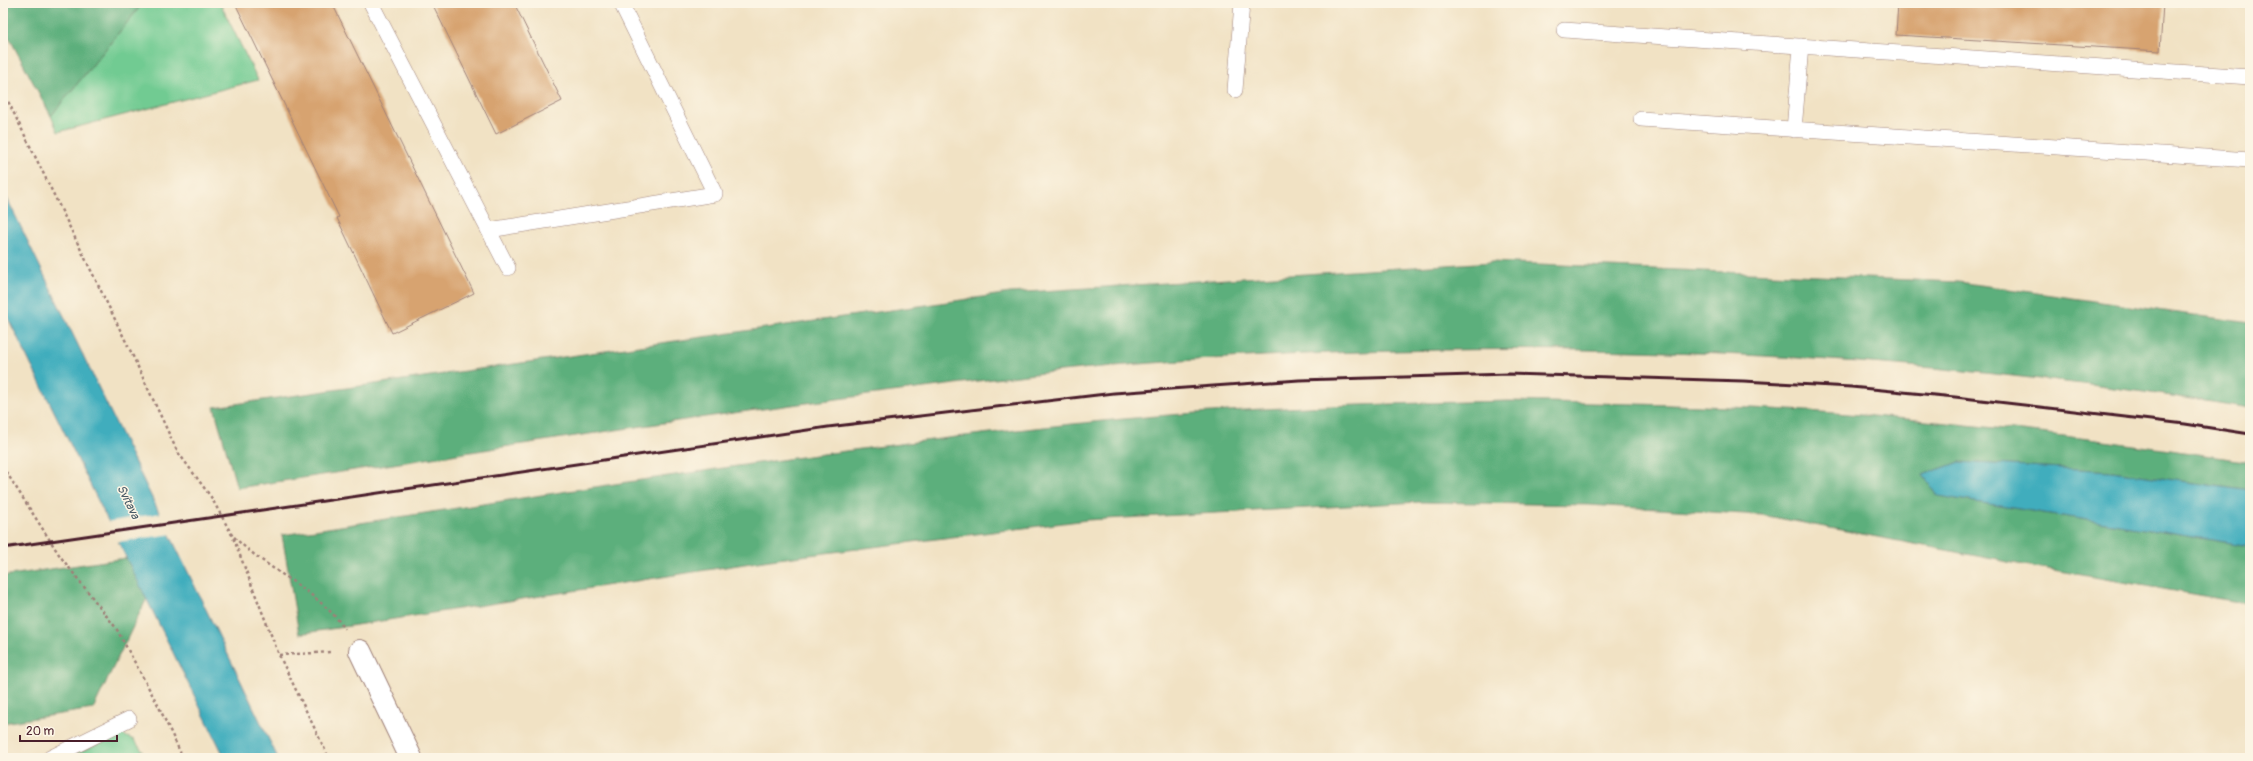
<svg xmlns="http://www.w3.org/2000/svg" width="2253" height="761" viewBox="0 0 2253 761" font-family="Pangolin,sans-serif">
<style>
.green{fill:#71cb92;stroke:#5e755e}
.forest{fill:#5caf7c;stroke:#536754}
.water{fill:#3fadbd;stroke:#446674}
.pier{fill:#f1e2c4}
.building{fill:#d7a370}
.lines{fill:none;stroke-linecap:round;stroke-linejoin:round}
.lane-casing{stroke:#9e8078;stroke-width:16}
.street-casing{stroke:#9e8078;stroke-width:24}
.path{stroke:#9e8078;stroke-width:2.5;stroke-dasharray:3 3;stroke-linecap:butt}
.lane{stroke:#fff;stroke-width:15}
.street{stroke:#fff;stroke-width:22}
.rail{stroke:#4a1f2b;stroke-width:3}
.labels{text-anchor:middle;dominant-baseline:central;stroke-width:3;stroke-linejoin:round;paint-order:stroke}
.water-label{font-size:12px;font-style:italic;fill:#465865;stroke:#fcf5e5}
</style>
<rect width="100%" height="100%" fill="#fcf5e5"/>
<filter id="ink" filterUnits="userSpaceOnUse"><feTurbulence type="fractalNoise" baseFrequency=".025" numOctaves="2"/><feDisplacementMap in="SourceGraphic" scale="8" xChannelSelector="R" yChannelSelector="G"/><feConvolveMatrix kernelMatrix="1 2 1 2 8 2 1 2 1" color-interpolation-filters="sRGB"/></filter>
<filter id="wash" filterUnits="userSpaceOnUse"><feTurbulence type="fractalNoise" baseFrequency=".012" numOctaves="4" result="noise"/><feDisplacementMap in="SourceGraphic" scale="16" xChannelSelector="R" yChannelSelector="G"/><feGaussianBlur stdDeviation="0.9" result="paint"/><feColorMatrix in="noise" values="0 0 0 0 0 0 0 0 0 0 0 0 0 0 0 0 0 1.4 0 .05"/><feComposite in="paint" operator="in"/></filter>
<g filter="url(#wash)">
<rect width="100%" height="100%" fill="#f1e2c4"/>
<path class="green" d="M 143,3 L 220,3 L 258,80 L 58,132 L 51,116 Z
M 121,734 L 134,740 L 148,758 L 66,758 Z"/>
<path class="forest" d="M 3,3 L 143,3 L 51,116 L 3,26 Z
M 1492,262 L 1959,282 L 2250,323 L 2250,408 C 1875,347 1493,335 1114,366 C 1040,372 966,383 892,392 C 673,419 455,455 237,488 L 214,407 L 1010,293 Z
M 1509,401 C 1623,404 1736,405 1849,414 C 1983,425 2117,441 2250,462 L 2250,491 L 2112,471 L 1959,462 L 1923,475 L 1938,496 L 2250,546 L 2250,604 L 2024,565 L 1762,515 L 1588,505 L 1420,502 L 1087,520 L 770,560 L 299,634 L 282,535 C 558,493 834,447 1112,420 C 1244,407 1377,404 1509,401 Z
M 126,558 L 147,598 L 93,709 L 3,723 L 3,576 Z"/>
<path class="water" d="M 3,190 L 278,758 L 225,758 L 3,308 Z
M 1959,462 L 2112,471 L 2250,491 L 2250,546 L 1938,496 L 1923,475 Z"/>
<path class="pier" d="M 162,513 L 172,534 L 117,542 L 106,522 Z"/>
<g id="blocks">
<path class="building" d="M 235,3 L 332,3 L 474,293 L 392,333 L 337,218 L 339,217 Z
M 432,3 L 514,3 L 562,101 L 496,134 Z
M 1898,3 L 2163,3 L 2160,51 L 1896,35 Z"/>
</g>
</g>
<g filter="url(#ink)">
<use href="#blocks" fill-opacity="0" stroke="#9e8078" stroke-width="1"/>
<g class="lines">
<defs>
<path id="lane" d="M 371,3 L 508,268
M 1564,30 L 2250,77
M 1235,90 L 1242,3
M 1641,119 L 2250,160
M 1794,130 L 1801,46
M 489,230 L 715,194 L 621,3
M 50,758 L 129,719"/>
<path id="street" d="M 360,651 L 411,758"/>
</defs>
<use href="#lane" class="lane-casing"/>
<use href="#street" class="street-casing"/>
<path class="path" d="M 3,91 L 131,352 L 177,451 L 211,497 L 232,535 L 279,655 L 329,758
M 3,467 L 60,556 L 116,628 L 158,705 L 183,758
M 234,537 C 268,571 318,590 345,629
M 279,655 L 332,652"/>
<use href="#lane" class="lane"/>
<use href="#street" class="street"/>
<path class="rail" d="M 3,548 L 828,427 L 1114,393 L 1299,380 L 1509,374 L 1743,381 L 1851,387 L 1955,397 L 2185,424 L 2250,434"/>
</g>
</g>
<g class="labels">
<g class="water-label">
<text transform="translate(128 502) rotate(64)">Svitava</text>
</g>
</g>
<rect width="2253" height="761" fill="none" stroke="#fcf5e5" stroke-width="16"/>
<path d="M20 735v6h97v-6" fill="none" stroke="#4a1f2b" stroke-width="2"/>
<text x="26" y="735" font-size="12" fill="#4a1f2b" stroke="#fcf5e5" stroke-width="3" paint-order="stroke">20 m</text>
</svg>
